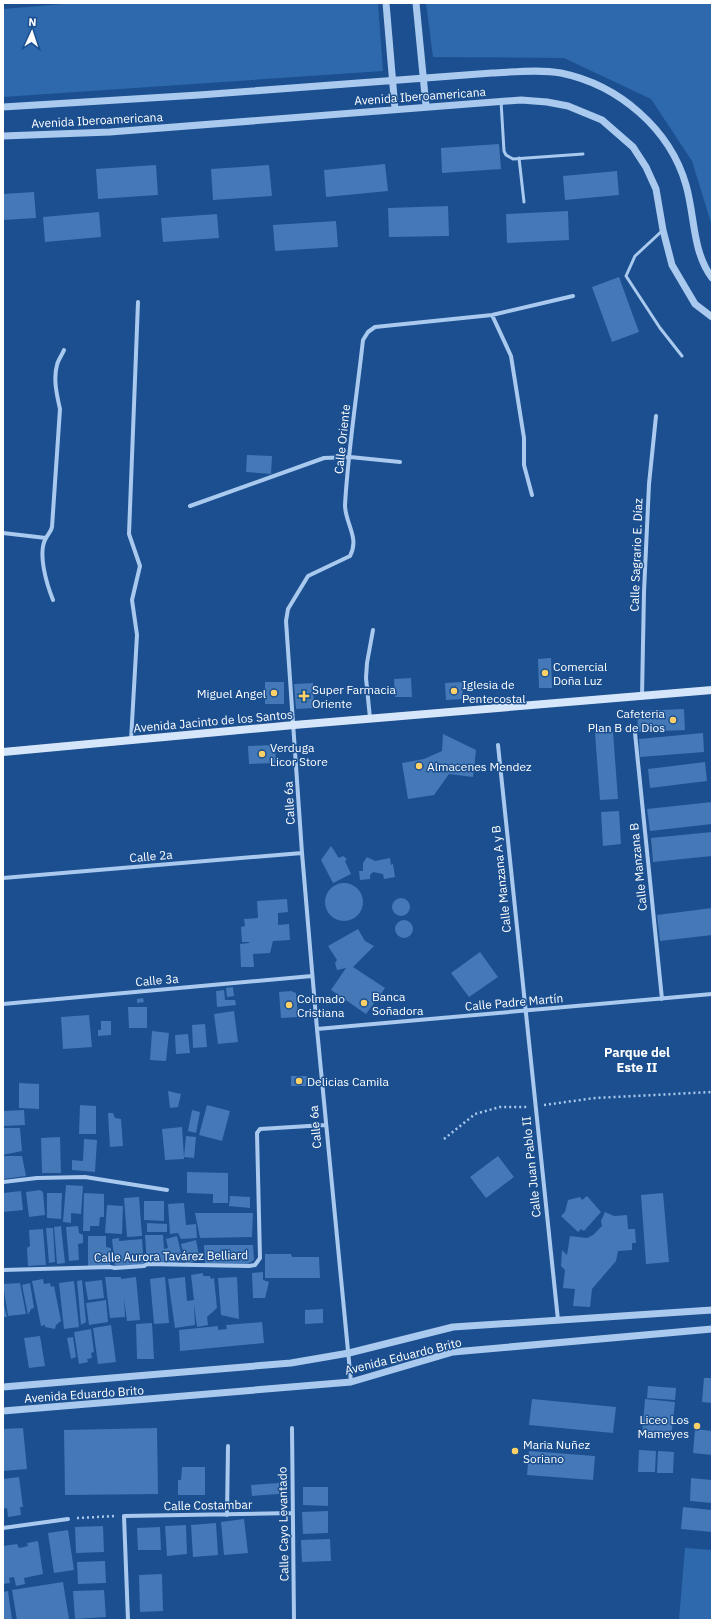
<svg xmlns="http://www.w3.org/2000/svg" width="715" height="1623" viewBox="0 0 715 1623" font-family="'IBM Plex Sans',sans-serif">
<style>
.green{fill:#2e69ad}
.building{fill:#4478b7}
.lines{fill:none;stroke-linecap:round;stroke-linejoin:round}
.path{stroke:#a9c9ee;stroke-width:2.5;stroke-dasharray:2 3;stroke-linecap:butt}
.service{stroke:#a9c9ee;stroke-width:3}
.minor{stroke:#a9c9ee;stroke-width:4}
.tertiary{stroke:#a9c9ee;stroke-width:7}
.secondary{stroke:#d6e6fa;stroke-width:8}
.poi-dot{fill:#ffd166;stroke:#1b4f8f;stroke-width:1.5}
.labels{text-anchor:middle;dominant-baseline:central;stroke-width:3;stroke-linejoin:round;paint-order:stroke}
.street-label{font-size:12px;fill:#fff;stroke:#1b4f8f}
.poi-label{font-size:12px;fill:#fff;stroke:#1b4f8f;text-anchor:start}
.neighbourhood-label{font-size:13px;font-weight:bold;fill:#fff;stroke:#1b4f8f}
</style>
<rect width="100%" height="100%" fill="#1b4f8f"/>
<path class="green" d="M 76,3 L 378,3 L 383,71 L 3,97 L 3,9 Z
M 426,3 L 712,3 L 712,226 L 692,161 L 651,99 L 564,58 L 433,57 Z
M 685,1548 L 712,1550 L 712,1620 L 679,1620 Z"/>
<path class="building" d="M 499,144 L 501,169 L 442,173 L 441,148 Z
M 385,164 L 388,191 L 326,197 L 324,170 Z
M 156,165 L 158,195 L 98,199 L 96,169 Z
M 269,165 L 272,196 L 213,200 L 211,169 Z
M 617,171 L 619,195 L 565,200 L 563,176 Z
M 34,192 L 36,218 L 3,220 L 3,194 Z
M 448,206 L 449,236 L 389,237 L 388,208 Z
M 568,211 L 569,240 L 507,243 L 506,214 Z
M 99,212 L 101,237 L 45,242 L 43,217 Z
M 217,214 L 219,238 L 163,242 L 161,218 Z
M 336,221 L 338,247 L 275,251 L 273,225 Z
M 619,277 L 639,332 L 612,342 L 592,287 Z
M 247,455 L 272,456 L 271,474 L 246,472 Z
M 551,658 L 552,688 L 539,688 L 538,659 Z
M 411,678 L 412,697 L 395,697 L 394,679 Z
M 265,682 L 284,682 L 284,704 L 265,704 Z
M 462,682 L 463,699 L 446,700 L 445,683 Z
M 313,683 L 314,708 L 296,709 L 294,684 Z
M 684,709 L 685,730 L 638,732 L 637,711 Z
M 613,732 L 618,799 L 600,800 L 595,733 Z
M 703,733 L 704,752 L 640,757 L 639,739 Z
M 443,734 L 476,750 L 473,777 L 449,774 L 434,795 L 408,799 L 402,763 L 424,759 L 442,751 Z
M 275,745 L 276,763 L 249,764 L 248,746 Z
M 705,762 L 707,781 L 650,788 L 648,769 Z
M 712,802 L 712,824 L 650,831 L 647,809 Z
M 619,811 L 621,844 L 603,846 L 601,812 Z
M 712,832 L 712,856 L 653,862 L 651,838 Z
M 331,846 L 339,858 L 343,856 L 347,859 L 345,861 L 351,874 L 333,883 L 321,860 Z
M 367,857 L 375,861 L 390,858 L 391,865 L 393,864 L 395,877 L 384,879 L 383,874 L 373,872 L 370,875 L 370,879 L 360,880 L 359,871 L 363,871 L 363,863 Z
M325 902a19 19 0 1 1 38 0a19 19 0 1 1-38 0Z
M392 907a9 9 0 1 1 18 0a9 9 0 1 1-18 0Z
M 287,899 L 288,912 L 278,913 L 278,925 L 289,924 L 290,940 L 273,941 L 270,953 L 253,954 L 254,967 L 241,967 L 240,944 L 249,943 L 249,942 L 242,942 L 241,927 L 245,926 L 244,919 L 258,918 L 257,901 Z
M 712,908 L 712,935 L 660,941 L 657,915 Z
M395 929a9 9 0 1 1 18 0a9 9 0 1 1-18 0Z
M 358,929 L 365,941 L 374,946 L 353,967 L 385,988 L 366,1014 L 331,990 L 346,968 L 337,970 L 335,963 L 337,960 L 328,946 Z
M 480,952 L 498,977 L 469,997 L 451,973 Z
M 233,987 L 234,996 L 227,997 L 226,988 Z
M 224,990 L 225,1000 L 235,1000 L 236,1005 L 217,1007 L 216,991 Z
M 291,991 L 296,993 L 298,1017 L 281,1018 L 279,992 Z
M 143,998 L 144,1002 L 137,1003 L 137,999 Z
M 128,1007 L 147,1007 L 147,1028 L 129,1028 Z
M 234,1011 L 238,1042 L 218,1044 L 214,1014 Z
M 89,1015 L 92,1047 L 63,1049 L 61,1017 Z
M 101,1021 L 111,1021 L 111,1035 L 98,1036 L 98,1030 L 101,1030 Z
M 205,1024 L 207,1047 L 193,1048 L 192,1025 Z
M 152,1031 L 169,1033 L 166,1061 L 150,1060 Z
M 188,1034 L 190,1053 L 176,1054 L 175,1035 Z
M 291,1076 L 307,1076 L 306,1086 L 291,1086 Z
M 19,1083 L 39,1084 L 39,1109 L 19,1108 Z
M 168,1091 L 181,1094 L 178,1107 L 170,1108 Z
M 80,1105 L 96,1106 L 96,1134 L 79,1134 Z
M 207,1105 L 230,1111 L 222,1141 L 199,1135 Z
M 24,1110 L 25,1125 L 3,1126 L 3,1111 Z
M 192,1110 L 200,1112 L 196,1133 L 188,1131 Z
M 108,1113 L 113,1113 L 115,1118 L 121,1119 L 123,1146 L 110,1147 Z
M 182,1127 L 184,1157 L 186,1136 L 196,1137 L 194,1158 L 184,1157 L 184,1159 L 165,1160 L 162,1129 Z
M 3,1128 L 20,1128 L 22,1151 L 3,1155 Z
M 60,1137 L 61,1173 L 42,1173 L 41,1138 Z
M 84,1139 L 97,1140 L 95,1172 L 72,1170 L 72,1160 L 83,1161 Z
M 3,1156 L 22,1156 L 26,1176 L 3,1179 Z
M 498,1156 L 514,1177 L 486,1198 L 470,1177 Z
M 187,1172 L 228,1173 L 228,1203 L 213,1203 L 213,1194 L 187,1193 Z
M 66,1185 L 83,1186 L 81,1214 L 71,1213 L 71,1223 L 63,1222 Z
M 40,1190 L 43,1192 L 45,1215 L 29,1217 L 26,1192 Z
M 21,1191 L 23,1210 L 3,1212 L 3,1193 Z
M 47,1193 L 62,1193 L 61,1219 L 47,1218 Z
M 84,1193 L 104,1194 L 104,1217 L 100,1217 L 99,1226 L 90,1226 L 90,1231 L 83,1231 Z
M 663,1193 L 669,1262 L 646,1264 L 641,1195 Z
M 230,1196 L 250,1197 L 250,1208 L 229,1206 Z
M 587,1196 L 601,1212 L 584,1231 L 581,1229 L 578,1232 L 561,1216 L 565,1212 L 568,1200 L 580,1197 L 582,1200 Z
M 139,1197 L 142,1236 L 127,1237 L 124,1198 Z
M 144,1201 L 164,1201 L 164,1221 L 144,1220 Z
M 184,1203 L 186,1225 L 196,1224 L 197,1238 L 181,1239 L 178,1233 L 170,1234 L 168,1204 Z
M 107,1205 L 123,1206 L 122,1234 L 105,1233 Z
M 605,1212 L 614,1216 L 627,1215 L 628,1229 L 635,1229 L 636,1243 L 632,1243 L 632,1250 L 618,1251 L 616,1261 L 592,1289 L 590,1307 L 573,1306 L 575,1289 L 563,1288 L 565,1270 L 561,1266 L 562,1250 L 567,1255 L 570,1236 L 587,1238 L 593,1235 L 602,1226 L 601,1221 Z
M 195,1213 L 253,1213 L 252,1237 L 200,1238 Z
M 147,1223 L 167,1224 L 167,1232 L 147,1232 Z
M 61,1226 L 65,1263 L 57,1264 L 54,1227 Z
M 78,1226 L 79,1233 L 83,1235 L 83,1243 L 78,1244 L 79,1260 L 69,1261 L 66,1227 Z
M 46,1228 L 53,1228 L 55,1262 L 49,1263 Z
M 43,1229 L 46,1265 L 28,1266 L 27,1248 L 30,1246 L 29,1230 Z
M 145,1235 L 163,1235 L 164,1249 L 168,1248 L 166,1239 L 177,1236 L 183,1261 L 167,1265 L 164,1249 L 165,1264 L 147,1264 Z
M 88,1236 L 106,1236 L 106,1247 L 111,1248 L 110,1267 L 88,1267 Z
M 119,1238 L 119,1241 L 142,1239 L 144,1266 L 115,1268 L 112,1239 Z
M 196,1240 L 200,1260 L 186,1264 L 181,1244 Z
M 204,1245 L 253,1245 L 254,1260 L 248,1264 L 205,1264 Z
M 265,1254 L 291,1254 L 292,1257 L 319,1257 L 320,1278 L 265,1278 Z
M 263,1272 L 263,1280 L 269,1282 L 265,1298 L 253,1298 L 252,1273 Z
M 203,1273 L 203,1276 L 210,1276 L 211,1279 L 214,1278 L 217,1308 L 207,1317 L 208,1325 L 197,1327 L 194,1304 L 195,1325 L 175,1328 L 168,1279 L 185,1277 L 187,1301 L 194,1300 L 191,1275 Z
M 105,1277 L 121,1277 L 121,1279 L 136,1277 L 140,1320 L 127,1321 L 124,1299 L 125,1317 L 110,1318 Z
M 165,1277 L 169,1323 L 154,1324 L 150,1279 Z
M 237,1277 L 239,1319 L 221,1315 L 218,1278 Z
M 43,1279 L 44,1284 L 50,1283 L 51,1287 L 54,1286 L 61,1321 L 56,1325 L 55,1329 L 45,1327 L 45,1325 L 41,1326 L 32,1281 Z
M 82,1280 L 86,1322 L 81,1325 L 77,1281 Z
M 102,1280 L 104,1298 L 88,1300 L 85,1282 Z
M 74,1281 L 79,1327 L 64,1329 L 59,1283 Z
M 20,1283 L 26,1314 L 8,1316 L 3,1284 Z
M 30,1283 L 34,1308 L 31,1309 L 28,1315 L 22,1285 Z
M 106,1300 L 108,1322 L 89,1325 L 86,1303 Z
M 3,1301 L 7,1317 L 3,1317 Z
M 323,1309 L 323,1323 L 305,1324 L 305,1310 Z
M 262,1322 L 264,1343 L 180,1351 L 179,1330 L 218,1326 L 218,1330 L 227,1329 L 226,1325 Z
M 152,1323 L 154,1359 L 137,1359 L 136,1324 Z
M 111,1325 L 116,1362 L 98,1364 L 93,1328 Z
M 91,1329 L 94,1352 L 91,1353 L 92,1358 L 87,1359 L 88,1362 L 79,1364 L 74,1332 Z
M 40,1336 L 45,1366 L 29,1368 L 24,1338 Z
M 73,1337 L 76,1357 L 71,1359 L 67,1338 Z
M 704,1378 L 712,1378 L 712,1403 L 702,1402 Z
M 648,1386 L 676,1388 L 675,1400 L 647,1398 Z
M 532,1399 L 616,1407 L 613,1433 L 529,1425 Z
M 645,1399 L 675,1402 L 671,1439 L 642,1436 Z
M 23,1428 L 27,1469 L 3,1471 L 3,1429 Z
M 157,1428 L 158,1494 L 65,1495 L 64,1430 Z
M 695,1429 L 712,1431 L 712,1455 L 693,1453 Z
M 639,1450 L 656,1451 L 655,1472 L 638,1472 Z
M 529,1451 L 595,1456 L 593,1480 L 527,1475 Z
M 658,1451 L 674,1452 L 673,1473 L 657,1473 Z
M 182,1467 L 205,1467 L 205,1495 L 178,1495 L 178,1480 L 181,1480 Z
M 19,1477 L 23,1507 L 20,1507 L 21,1515 L 8,1517 L 7,1508 L 3,1509 L 3,1479 Z
M 691,1478 L 712,1480 L 712,1503 L 690,1501 Z
M 279,1483 L 279,1494 L 252,1496 L 251,1485 Z
M 303,1487 L 328,1487 L 328,1506 L 303,1505 Z
M 683,1507 L 712,1510 L 712,1532 L 681,1529 Z
M 328,1511 L 328,1533 L 303,1534 L 302,1512 Z
M 244,1519 L 248,1553 L 224,1555 L 221,1522 Z
M 216,1523 L 218,1555 L 193,1557 L 191,1525 Z
M 186,1525 L 187,1554 L 167,1556 L 165,1526 Z
M 103,1526 L 104,1552 L 76,1553 L 75,1527 Z
M 160,1527 L 161,1550 L 138,1550 L 137,1528 Z
M 68,1530 L 74,1570 L 54,1573 L 48,1533 Z
M 330,1539 L 331,1561 L 302,1562 L 301,1540 Z
M 38,1541 L 43,1574 L 24,1578 L 25,1584 L 16,1586 L 14,1577 L 9,1578 L 10,1583 L 3,1584 L 3,1546 L 17,1544 L 19,1548 L 28,1546 L 27,1543 Z
M 105,1561 L 106,1583 L 78,1584 L 77,1562 Z
M 162,1574 L 163,1611 L 140,1612 L 139,1575 Z
M 63,1582 L 69,1619 L 17,1620 L 12,1590 Z
M 104,1590 L 106,1617 L 75,1619 L 73,1591 Z
M 8,1591 L 12,1620 L 3,1620 L 3,1592 Z"/>
<g class="lines">
<path class="path" d="M 544,1105 L 595,1098 L 712,1092
M 444,1139 L 475,1114 L 500,1107 L 527,1107
M 77,1518 L 116,1516"/>
<path class="service" d="M 501,101 L 504,151 L 506,155 L 513,159 L 583,154
M 519,158 L 524,202
M 663,230 L 635,256 L 626,276 L 660,328 L 682,356"/>
<path class="minor" d="M 492,315 L 511,356 L 524,438 L 524,465 L 532,495
M 190,506 L 324,458 L 350,457 L 400,462
M 3,533 L 46,538
M 53,600 C 47,585 37,553 46,538 C 48,534 51,532 52,527 L 60,409 C 57,396 53,379 57,365 C 58,360 62,355 64,350
M 642,696 L 644,592 L 649,484 L 656,416
M 370,718 L 366,678 L 367,663 L 373,630
M 635,733 L 662,999
M 131,740 L 137,635 L 132,600 L 140,566 L 129,534 L 138,302
M 498,745 L 558,1320
M 3,878 L 302,853
M 3,1004 L 312,976
M 317,1029 L 712,994
M 3,1182 L 37,1178 L 85,1177 L 167,1190
M 3,1270 L 110,1267 L 115,1268 L 144,1266 L 147,1264 L 249,1266 L 255,1265 L 260,1258 L 257,1133 L 260,1129 L 325,1125
M 351,1382 L 317,1029 L 302,853 L 286,621 L 288,609 L 308,576 L 350,556 C 360,538 345,523 345,505 C 348,451 357,394 363,340 L 368,332 L 375,327 L 492,315 L 573,296
M 292,1428 L 294,1620
M 227,1515 L 228,1446
M 3,1528 L 68,1519
M 128,1620 L 124,1516 L 292,1513"/>
<path class="tertiary" d="M 386,3 L 395,109
M 416,3 L 426,106
M 3,107 L 199,95 L 492,73 C 515,72 539,69 561,73 C 619,85 670,129 686,185 C 695,216 692,251 712,278
M 3,136 L 110,132 L 521,100 L 547,102 L 568,106 L 602,120 L 633,147 L 646,167 L 656,189 L 663,230 L 672,265 L 695,304 L 712,317
M 3,1387 L 291,1363 L 349,1353 L 453,1327 L 712,1310
M 3,1411 L 351,1382 L 453,1352 L 712,1329"/>
<path class="secondary" d="M 3,752 L 294,725 L 712,690"/>
</g>
<g class="poi-dot">
<circle cx="545" cy="673" r="4"/>
<circle cx="454" cy="691" r="4"/>
<circle cx="274" cy="693" r="4"/>
<path d="M302 690h4v4h4v4h-4v4h-4v-4h-4v-4h4z"/>
<circle cx="673" cy="720" r="4"/>
<circle cx="262" cy="754" r="4"/>
<circle cx="419" cy="766" r="4"/>
<circle cx="364" cy="1003" r="4"/>
<circle cx="289" cy="1005" r="4"/>
<circle cx="299" cy="1081" r="4"/>
<circle cx="697" cy="1426" r="4"/>
<circle cx="515" cy="1451" r="4"/>
</g>
<g class="labels">
<g class="street-label">
<text transform="translate(420 96) rotate(-4)">Avenida Iberoamericana</text>
<text transform="translate(97 120) rotate(-3)">Avenida Iberoamericana</text>
<text transform="translate(342 439) rotate(-84)">Calle Oriente</text>
<text transform="translate(636 555) rotate(-88)">Calle Sagrario E. Díaz</text>
<text transform="translate(213 721) rotate(-5)">Avenida Jacinto de los Santos</text>
<text transform="translate(289 803) rotate(-93)">Calle 6a</text>
<text transform="translate(151 856) rotate(-5)">Calle 2a</text>
<text transform="translate(638 867) rotate(-96)">Calle Manzana B</text>
<text transform="translate(501 879) rotate(-96)">Calle Manzana A y B</text>
<text transform="translate(157 980) rotate(-5)">Calle 3a</text>
<text transform="translate(514 1002) rotate(-5)">Calle Padre Martín</text>
<text transform="translate(315 1127) rotate(-95)">Calle 6a</text>
<text transform="translate(531 1167) rotate(-96)">Calle Juan Pablo II</text>
<text transform="translate(171 1256) rotate(-1)">Calle Aurora Tavárez Belliard</text>
<text transform="translate(403 1356) rotate(-14)">Avenida Eduardo Brito</text>
<text transform="translate(84 1394) rotate(-4)">Avenida Eduardo Brito</text>
<text transform="translate(208 1505) rotate(-1)">Calle Costambar</text>
<text transform="translate(283 1524) rotate(-91)">Calle Cayo Levantado</text>
</g>
<g class="poi-label">
<text x="553" y="666">Comercial<tspan x="553" dy="14">Doña Luz</tspan></text>
<text x="462" y="684">Iglesia de<tspan x="462" dy="14">Pentecostal</tspan></text>
<text x="312" y="689">Super Farmacia<tspan x="312" dy="14">Oriente</tspan></text>
<text x="266" y="693" text-anchor="end">Miguel Angel</text>
<text x="665" y="713" text-anchor="end">Cafeteria<tspan x="665" dy="14">Plan B de Dios</tspan></text>
<text x="270" y="747">Verduga<tspan x="270" dy="14">Licor Store</tspan></text>
<text x="427" y="766">Almacenes Mendez</text>
<text x="372" y="996">Banca<tspan x="372" dy="14">Soñadora</tspan></text>
<text x="297" y="998">Colmado<tspan x="297" dy="14">Cristiana</tspan></text>
<text x="307" y="1081">Delicias Camila</text>
<text x="689" y="1419" text-anchor="end">Liceo Los<tspan x="689" dy="14">Mameyes</tspan></text>
<text x="523" y="1444">Maria Nuñez<tspan x="523" dy="14">Soriano</tspan></text>
</g>
<g class="neighbourhood-label">
<text x="637" y="1052">Parque del<tspan x="637" dy="15">Este II</tspan></text>
</g>
</g>
<rect width="715" height="1623" fill="none" stroke="#ffffff" stroke-width="8"/>
<g transform="translate(32 32) rotate(3)" stroke="#1b4f8f" stroke-width="3" paint-order="stroke">
<path d="M0-3L7 15L0 10L-7 15Z" fill="#ffffff"/>
<text y="-6" font-size="11" font-weight="bold" text-anchor="middle" fill="#ffffff">N</text>
</g>
</svg>
